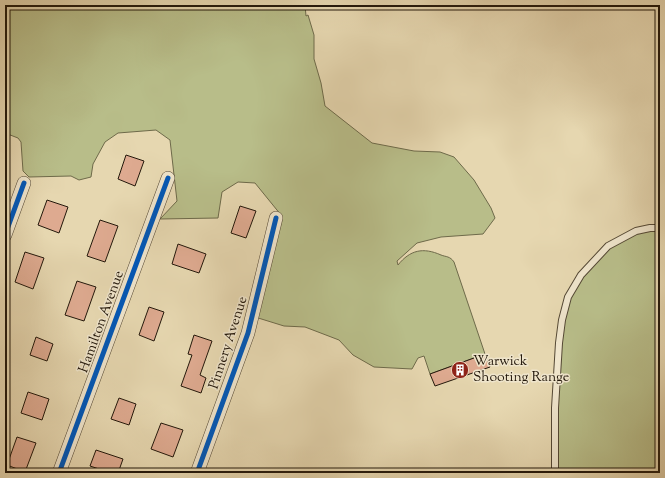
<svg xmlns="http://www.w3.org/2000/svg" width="665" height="478" viewBox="0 0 665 478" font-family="'Sorts Mill Goudy',serif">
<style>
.green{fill:#b8bd89;stroke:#6e6a4a}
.building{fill:#deaa90;stroke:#23180b}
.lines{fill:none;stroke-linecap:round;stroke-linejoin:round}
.lane-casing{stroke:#544834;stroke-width:8}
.street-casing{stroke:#544834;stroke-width:14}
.lane{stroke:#efe5cc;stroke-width:6}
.street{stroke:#efe5cc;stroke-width:13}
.cycleway-casing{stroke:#efe5cc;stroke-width:8}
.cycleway{stroke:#0057b8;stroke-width:5}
.labels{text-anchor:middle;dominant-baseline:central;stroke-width:3;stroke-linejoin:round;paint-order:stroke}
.street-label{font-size:14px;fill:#23180b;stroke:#efe5cc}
.poi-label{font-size:14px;fill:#23180b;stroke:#efe5cc;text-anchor:start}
</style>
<rect width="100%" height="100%" fill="#e6d7b0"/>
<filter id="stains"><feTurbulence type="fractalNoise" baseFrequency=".005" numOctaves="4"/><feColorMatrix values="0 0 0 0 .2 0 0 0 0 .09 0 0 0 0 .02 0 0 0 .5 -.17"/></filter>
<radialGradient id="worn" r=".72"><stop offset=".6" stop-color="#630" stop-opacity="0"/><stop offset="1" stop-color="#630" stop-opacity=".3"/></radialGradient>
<path class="green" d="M 5,5 L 305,5 L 306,16 L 308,15 L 314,35 L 314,59 L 321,83 L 325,106 L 372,143 L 414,151 L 440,152 L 454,157 L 474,180 L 491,208 L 495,218 L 483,234 L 441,237 L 417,243 L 397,261 L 398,265 C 410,250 423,247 441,255 C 446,257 450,256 454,262 L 485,354 L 430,374 L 424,356 L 418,358 L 412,369 L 374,367 L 353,355 L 339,340 L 305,327 L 284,326 L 255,317 L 281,215 L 255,183 L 238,182 L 222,192 L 218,218 L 160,219 L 177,201 L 170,140 L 156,130 L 118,133 L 105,142 L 93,164 L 91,177 L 79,180 L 71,176 L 29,177 L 23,171 L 21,142 L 18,138 L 5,133 Z
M 660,228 L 660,473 L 556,473 L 557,368 L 563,314 L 581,274 L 612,242 L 642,229 Z"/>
<path class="building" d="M 126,155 L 144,161 L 135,186 L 118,179 Z
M 47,200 L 68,207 L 59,233 L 38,225 Z
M 240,206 L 256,211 L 246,238 L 231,233 Z
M 100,220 L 118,226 L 105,262 L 87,256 Z
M 178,244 L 206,254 L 199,273 L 172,264 Z
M 25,252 L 44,258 L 33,289 L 15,282 Z
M 77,281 L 96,287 L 84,321 L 65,315 Z
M 149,307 L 164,312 L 154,341 L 139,335 Z
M 194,335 L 212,341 L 200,375 L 206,378 L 201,393 L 181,386 L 192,355 L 188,354 Z
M 36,337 L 53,344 L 47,361 L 30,355 Z
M 485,354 L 490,367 L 435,386 L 430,374 Z
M 28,392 L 49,399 L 42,420 L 21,413 Z
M 119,398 L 136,404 L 129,425 L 111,419 Z
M 161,423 L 183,430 L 173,457 L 151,449 Z
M 17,437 L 36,443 L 25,472 L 7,465 Z
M 96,450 L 123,459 L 118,473 L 111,473 L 90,466 Z"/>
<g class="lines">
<defs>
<path id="lane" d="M 555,473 L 555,408 L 559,343 L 562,320 L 568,297 L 581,275 L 608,246 L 636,231 L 650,228 L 660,228"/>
<path id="street" d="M 5,235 L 24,183
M 59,473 L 168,178
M 197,473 L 248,333 L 276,218"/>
</defs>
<use href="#lane" class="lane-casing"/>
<use href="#street" class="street-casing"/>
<use href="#lane" class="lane"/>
<use href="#street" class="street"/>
<defs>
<path id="cycleway" d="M 5,235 L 24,183
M 59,473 L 168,178
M 197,473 L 248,333 L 276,218"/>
</defs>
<use href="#cycleway" class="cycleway-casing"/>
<use href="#cycleway" class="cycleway"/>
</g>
<defs>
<symbol id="building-disc" viewBox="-11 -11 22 22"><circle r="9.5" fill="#8f2418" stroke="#efe5cc"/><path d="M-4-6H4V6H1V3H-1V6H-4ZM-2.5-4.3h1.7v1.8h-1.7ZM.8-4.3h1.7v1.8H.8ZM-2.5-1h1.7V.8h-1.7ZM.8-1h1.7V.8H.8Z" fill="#fff"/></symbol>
</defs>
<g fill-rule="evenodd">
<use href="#building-disc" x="450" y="360" width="20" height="20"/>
</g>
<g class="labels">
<g class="street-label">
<text transform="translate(102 322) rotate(-70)">Hamilton Avenue</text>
<text transform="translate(229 343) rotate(-72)">Pinnery Avenue</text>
</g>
<g class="poi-label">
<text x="473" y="362">Warwick<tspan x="473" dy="16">Shooting Range</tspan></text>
</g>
</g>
<rect width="665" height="478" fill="none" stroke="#e6d7b0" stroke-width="20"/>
<rect x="6" y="6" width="653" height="466" fill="none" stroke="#23180b" stroke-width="2"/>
<rect x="10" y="10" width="645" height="458" fill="none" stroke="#23180b"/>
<rect width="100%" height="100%" filter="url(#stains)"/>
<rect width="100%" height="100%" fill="url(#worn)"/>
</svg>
